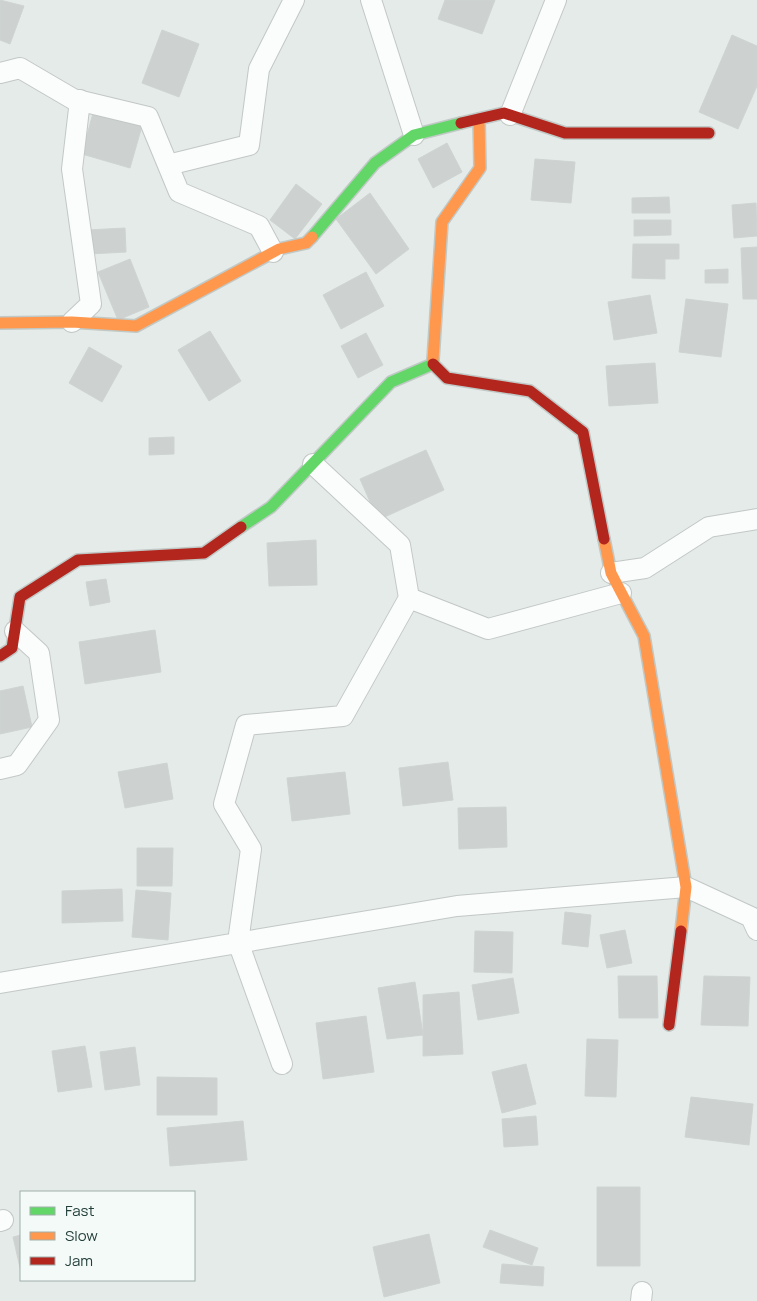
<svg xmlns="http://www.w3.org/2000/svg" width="757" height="1301" viewBox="0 0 757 1301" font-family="Manrope,sans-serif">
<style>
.building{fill:#cdd2d0;stroke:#ced4d2}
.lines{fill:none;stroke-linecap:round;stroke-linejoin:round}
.street-casing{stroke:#c2c8c6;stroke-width:22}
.fast-casing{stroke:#c1c9c6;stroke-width:14}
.slow-casing{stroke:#c1c9c6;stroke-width:14}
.jam-casing{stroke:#c1c9c6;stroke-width:14}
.street{stroke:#fbfcfc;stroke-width:20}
.fast{stroke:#63d668;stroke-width:11}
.slow{stroke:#ff974d;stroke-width:11}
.jam{stroke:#b3261e;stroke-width:11}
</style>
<rect width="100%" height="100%" fill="#e5ebe9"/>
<path class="building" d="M 0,0 L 24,6 L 10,44 L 0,40 Z
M 445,0 L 495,0 L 482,34 L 438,19 Z
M 162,30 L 199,44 L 179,97 L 142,83 Z
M 732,35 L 757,46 L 757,86 L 738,129 L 699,112 Z
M 93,113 L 142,126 L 130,168 L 82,154 Z
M 447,143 L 462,172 L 433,188 L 418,159 Z
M 535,159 L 575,162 L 571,203 L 531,200 Z
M 296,184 L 322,204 L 295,239 L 270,220 Z
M 370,193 L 409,249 L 376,274 L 336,219 Z
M 669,197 L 670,213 L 632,213 L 632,198 Z
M 756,203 L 757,236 L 734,238 L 732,205 Z
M 634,220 L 671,220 L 671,235 L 634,236 Z
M 125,228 L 126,252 L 89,254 L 88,230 Z
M 633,244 L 679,244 L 679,259 L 665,259 L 665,279 L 632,278 Z
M 757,247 L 757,299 L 743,299 L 741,248 Z
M 130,259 L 149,307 L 118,320 L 98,272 Z
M 728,269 L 728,283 L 705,283 L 705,270 Z
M 366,272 L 384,306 L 341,329 L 323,295 Z
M 650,295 L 657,333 L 614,340 L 608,302 Z
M 686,299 L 728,304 L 721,357 L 679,352 Z
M 210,331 L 241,381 L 209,401 L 178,350 Z
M 366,333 L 383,365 L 358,378 L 341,346 Z
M 89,347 L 122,366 L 102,402 L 69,383 Z
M 655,363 L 658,403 L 609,406 L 606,366 Z
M 174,437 L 174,454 L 149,455 L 149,438 Z
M 426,450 L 444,490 L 378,520 L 360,479 Z
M 316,540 L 317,585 L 269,586 L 267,543 Z
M 106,579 L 110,602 L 90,606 L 86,582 Z
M 155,630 L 161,672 L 85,684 L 79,642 Z
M 23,686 L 32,727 L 0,734 L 0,691 Z
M 448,762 L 453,800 L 403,806 L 399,768 Z
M 167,763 L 173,799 L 125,808 L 118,772 Z
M 345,772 L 350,814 L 292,821 L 287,778 Z
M 506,807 L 507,847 L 459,849 L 458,808 Z
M 137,848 L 173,848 L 172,886 L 137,886 Z
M 122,889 L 123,921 L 62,923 L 62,891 Z
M 136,890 L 171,893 L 168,940 L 132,937 Z
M 565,912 L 591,915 L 588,947 L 562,944 Z
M 625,930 L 632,963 L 607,968 L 600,935 Z
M 475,931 L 513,932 L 512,973 L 474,972 Z
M 618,976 L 657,976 L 658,1018 L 619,1018 Z
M 704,976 L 750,977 L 748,1026 L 701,1025 Z
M 513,978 L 519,1013 L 478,1020 L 472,985 Z
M 415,982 L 423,1035 L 387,1039 L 378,988 Z
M 459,992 L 463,1054 L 423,1056 L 423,995 Z
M 366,1016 L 374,1072 L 323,1079 L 316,1023 Z
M 587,1039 L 618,1040 L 616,1097 L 585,1096 Z
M 85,1046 L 92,1087 L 58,1092 L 52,1051 Z
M 135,1047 L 140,1085 L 105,1090 L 100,1052 Z
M 526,1064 L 536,1104 L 502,1113 L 492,1072 Z
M 157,1077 L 217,1078 L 217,1115 L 157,1115 Z
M 691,1097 L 753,1104 L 749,1145 L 685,1137 Z
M 536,1116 L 538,1145 L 504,1147 L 502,1119 Z
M 243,1121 L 247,1160 L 170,1166 L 167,1128 Z
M 597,1187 L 640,1187 L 640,1266 L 597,1266 Z
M 490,1230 L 538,1248 L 532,1265 L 483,1247 Z
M 429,1234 L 440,1283 L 384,1297 L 373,1247 Z
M 21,1235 L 21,1272 L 13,1237 Z
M 502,1264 L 544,1267 L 543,1286 L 500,1283 Z"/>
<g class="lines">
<defs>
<path id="street" d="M 371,0 L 414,135
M 0,73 L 20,68 L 73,99 L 148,117 L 179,192 L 259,226 L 273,252
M 510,115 L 556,0
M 168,165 L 249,145 L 259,69 L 294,0
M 72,322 L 91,304 L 72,169 L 80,100
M 313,464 L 400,545 L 409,598 L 488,629 L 621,593
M 611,573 L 645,568 L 709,527 L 757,519
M 0,769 L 17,765 L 49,720 L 39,653 L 15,631
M 0,983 L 457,906 L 686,887 L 751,917 L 757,930
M 282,1064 L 238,942 L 251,849 L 224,804 L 246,725 L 343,716 L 409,598
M 0,1221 L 3,1220
M 641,1301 L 642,1292"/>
<path id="fast" d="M 312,237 L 375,163 L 414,135 L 461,123
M 241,527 L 271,507 L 391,382 L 433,364 L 433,360"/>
<path id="slow" d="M 0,323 L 72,322 L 136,326 L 279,249 L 306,243 L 312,237
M 433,360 L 442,222 L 480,168 L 479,119
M 604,539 L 611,573 L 644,636 L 686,887 L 681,931"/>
<path id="jam" d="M 461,123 L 504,113 L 565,133 L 709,133
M 433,364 L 447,378 L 530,391 L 583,432 L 604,539
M 0,656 L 12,648 L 20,597 L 78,560 L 204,553 L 241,527
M 669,1025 L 681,931"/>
</defs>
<use href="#street" class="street-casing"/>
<use href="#fast" class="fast-casing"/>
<use href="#slow" class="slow-casing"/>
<use href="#jam" class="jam-casing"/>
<use href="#street" class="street"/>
<use href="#fast" class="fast"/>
<use href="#slow" class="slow"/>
<use href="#jam" class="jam"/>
</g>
<rect x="20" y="1191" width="175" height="90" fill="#f4faf7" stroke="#a0afac"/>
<rect x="30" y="1207" width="25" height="8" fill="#63d668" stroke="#a0afac"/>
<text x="65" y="1216" font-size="15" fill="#233f3b">Fast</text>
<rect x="30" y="1232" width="25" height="8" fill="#ff974d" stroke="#a0afac"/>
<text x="65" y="1241" font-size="15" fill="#233f3b">Slow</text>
<rect x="30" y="1257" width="25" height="8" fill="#b3261e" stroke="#a0afac"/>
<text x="65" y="1266" font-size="15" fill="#233f3b">Jam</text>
</svg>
